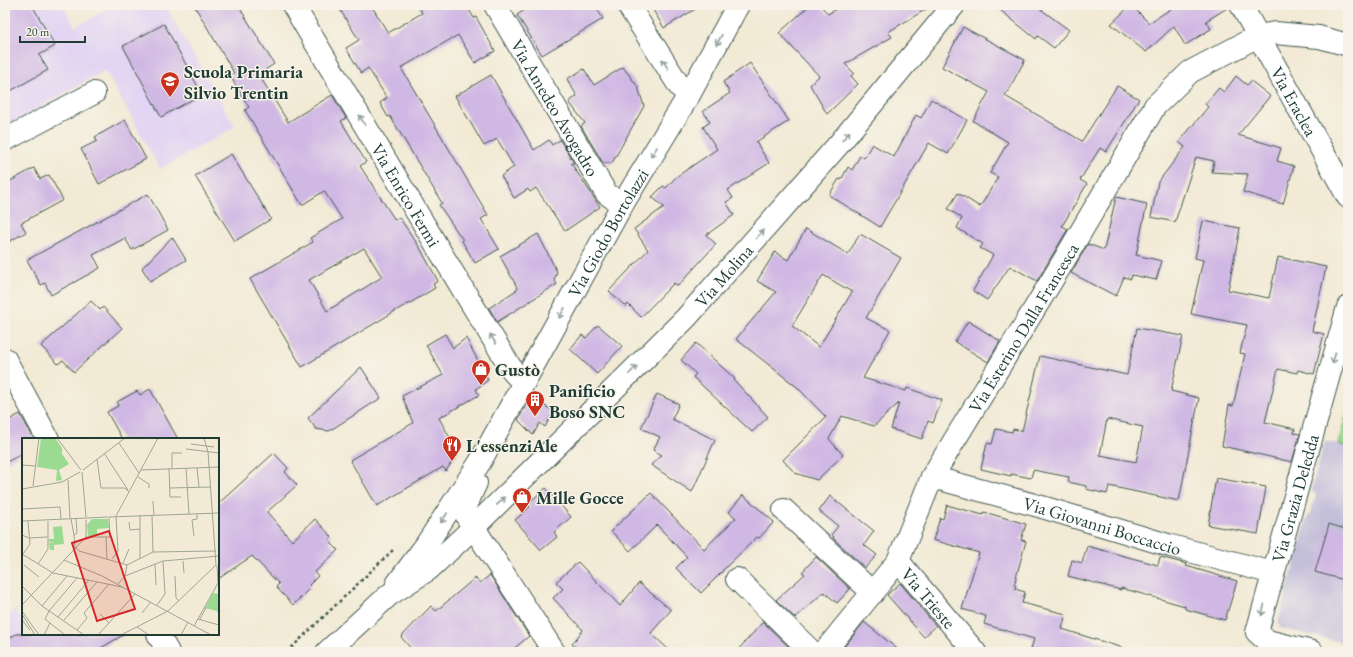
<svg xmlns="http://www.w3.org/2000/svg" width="1353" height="657" viewBox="0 0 1353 657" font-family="'EB Garamond',serif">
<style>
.built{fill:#e2d4f3}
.industrial{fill:#c5c0da}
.green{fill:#9bdb91;stroke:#5d8c62}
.building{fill:#d0b8e4;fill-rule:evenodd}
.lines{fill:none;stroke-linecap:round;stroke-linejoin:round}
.minor-casing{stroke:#3f574c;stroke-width:24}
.path{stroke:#3f574c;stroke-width:2.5;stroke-dasharray:3 3;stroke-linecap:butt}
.minor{stroke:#fff;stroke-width:22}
.oneway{stroke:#8f9e9a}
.labels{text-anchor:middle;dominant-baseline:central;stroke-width:3;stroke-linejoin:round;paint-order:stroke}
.poi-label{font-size:18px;font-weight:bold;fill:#1f3d34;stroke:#f7f3e8;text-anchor:start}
.street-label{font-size:18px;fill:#1f3d34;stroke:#f7f3e8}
.inset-road{fill:none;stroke:#9ea595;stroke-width:1}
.view{fill:#d62828;fill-opacity:0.15;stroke:#d62828;stroke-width:2}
.inset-edge{fill:none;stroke:#1f3d34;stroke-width:2}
</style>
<rect width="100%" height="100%" fill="#f7f3e8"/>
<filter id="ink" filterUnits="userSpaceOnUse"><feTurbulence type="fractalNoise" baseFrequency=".025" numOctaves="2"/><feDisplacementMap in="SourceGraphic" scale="8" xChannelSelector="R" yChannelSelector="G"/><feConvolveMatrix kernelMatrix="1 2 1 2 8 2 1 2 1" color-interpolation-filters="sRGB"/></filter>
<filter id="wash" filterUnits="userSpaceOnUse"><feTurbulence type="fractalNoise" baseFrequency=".012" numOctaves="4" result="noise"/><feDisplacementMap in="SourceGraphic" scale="16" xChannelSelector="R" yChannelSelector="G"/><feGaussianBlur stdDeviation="0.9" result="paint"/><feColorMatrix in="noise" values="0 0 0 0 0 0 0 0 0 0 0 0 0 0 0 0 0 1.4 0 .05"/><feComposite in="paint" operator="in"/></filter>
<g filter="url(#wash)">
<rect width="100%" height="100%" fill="#f2ead5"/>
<path class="built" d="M 5,5 L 63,5 L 75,27 L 115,5 L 165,5 L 235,127 L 160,169 L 105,70 L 5,128 Z
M 15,609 L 23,622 L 23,634 L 5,652 L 5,620 Z"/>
<path class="industrial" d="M 1325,441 L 1348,447 L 1348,644 L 1280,628 L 1278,622 L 1308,516 L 1310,515 L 1316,495 L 1311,490 Z"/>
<path class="green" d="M 1348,410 L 1348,447 L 1338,444 Z"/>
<g id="blocks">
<path class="building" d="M 5,5 L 32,5 L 55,46 L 39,55 L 48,70 L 5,94 Z
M 194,5 L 238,5 L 274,64 L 265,70 L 268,77 L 262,80 L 288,122 L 332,95 L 346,118 L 341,121 L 366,162 L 360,166 L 395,220 L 399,217 L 420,248 L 438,281 L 433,284 L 435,288 L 407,305 L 407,304 L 302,367 L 250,279 L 313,242 L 310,238 L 342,219 L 324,191 L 302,205 L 245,110 L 249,107 L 230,76 L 234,73 ZM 364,248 L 382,277 L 327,311 L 309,280 Z
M 337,5 L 371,5 L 388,33 L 422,13 L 418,5 L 466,5 L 474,18 L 476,17 L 495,51 L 475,63 L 458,35 L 401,68 L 488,215 L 481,219 L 499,249 L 475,263 L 462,241 L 463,240 L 439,205 L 442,203 L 390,116 L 388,117 L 380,103 L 387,98 L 368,68 L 361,73 L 346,48 L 359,40 Z
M 532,5 L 595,5 L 603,19 L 542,55 L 517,15 Z
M 650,5 L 702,5 L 664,28 Z
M 810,5 L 820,5 L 828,14 L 843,5 L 933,5 L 888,32 L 892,37 L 845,64 L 854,73 L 851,76 L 858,84 L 827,114 L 810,85 L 819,76 L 779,33 Z
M 994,5 L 1035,5 L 1069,30 L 1054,48 L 1038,36 L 1036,39 Z
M 1131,5 L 1149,23 L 1177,5 L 1229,5 L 1229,7 L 1206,21 L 1211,29 L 1185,45 L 1174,26 L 1146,52 L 1111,24 Z
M 164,24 L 202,94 L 161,117 L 123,46 Z
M 963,27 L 1025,60 L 1005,96 L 1082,141 L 1117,86 L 1139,99 L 1106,152 L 1100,148 L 1080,180 L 1087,184 L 1062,226 L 1068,229 L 1037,281 L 1010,266 L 987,300 L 973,291 L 993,255 L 980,248 L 983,244 L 957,228 L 962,218 L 948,209 L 958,193 L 980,207 L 998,177 L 990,173 L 1008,142 L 973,121 L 989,92 L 942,67 Z
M 750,63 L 789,121 L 756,142 L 769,163 L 728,190 L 733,198 L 726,202 L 734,215 L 706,235 L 716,244 L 678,286 L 674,283 L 641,317 L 628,304 L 626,307 L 609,291 L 648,250 L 634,229 L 664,207 L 652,197 L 663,186 L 666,188 L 676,177 L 717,149 L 703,127 L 710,122 L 703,111 L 730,93 L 723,82 Z
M 623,67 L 638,87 L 644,106 L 612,163 L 603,163 L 581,126 L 585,123 L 569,102 L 577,96 L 567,79 L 584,69 L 594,85 Z
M 491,75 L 534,150 L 549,140 L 552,145 L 560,140 L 574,163 L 571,163 L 600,207 L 565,231 L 536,188 L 530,192 L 528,189 L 514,198 L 501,176 L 514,167 L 497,139 L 484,146 L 455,96 Z
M 1236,76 L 1247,85 L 1251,81 L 1270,96 L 1238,135 L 1281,148 L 1277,161 L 1294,166 L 1283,204 L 1243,192 L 1248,174 L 1212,172 L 1214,161 L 1196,157 L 1175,222 L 1151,217 L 1158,182 L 1185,147 L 1179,142 L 1208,107 L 1205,104 L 1219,88 L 1224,92 Z
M 931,99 L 967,120 L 948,154 L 929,143 L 880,227 L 829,195 L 839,179 L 841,180 L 848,167 L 852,170 L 860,156 L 864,158 L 872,144 L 894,157 L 916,115 L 921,118 Z
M 125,120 L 146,159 L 99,184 L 81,149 L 97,141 L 95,137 Z
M 231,154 L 271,219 L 235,241 L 195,176 Z
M 34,168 L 40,179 L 49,175 L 63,200 L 21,223 L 26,232 L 5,244 L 5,184 Z
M 148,194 L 168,230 L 132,250 L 125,238 L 93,255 L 100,268 L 51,295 L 45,283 L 41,285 L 27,260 Z
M 1116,197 L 1147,204 L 1136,255 L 1162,261 L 1156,280 L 1132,275 L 1131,279 L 1124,277 L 1116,296 L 1071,273 L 1088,244 L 1104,250 Z
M 1203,221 L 1240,228 L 1228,290 L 1269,298 L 1278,257 L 1326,267 L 1312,331 L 1324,334 L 1314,374 L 1298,370 L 1297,373 L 1278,369 L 1265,422 L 1295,429 L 1294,433 L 1300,434 L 1292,462 L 1222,446 L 1229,405 L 1233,406 L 1245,354 L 1240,353 L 1247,325 L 1191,314 L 1203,260 L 1195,258 Z
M 806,229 L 848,254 L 860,234 L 901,258 L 866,318 L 890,330 L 863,378 L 906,391 L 907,388 L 942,400 L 933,423 L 928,421 L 922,439 L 891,429 L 899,403 L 874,426 L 842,416 L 829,439 L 843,455 L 817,480 L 795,473 L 783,460 L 826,417 L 797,387 L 736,339 L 776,292 L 757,281 L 775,252 L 788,260 ZM 823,275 L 852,292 L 819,347 L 792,326 Z
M 538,234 L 557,272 L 554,280 L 557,284 L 497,322 L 489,308 L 518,289 L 500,256 Z
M 172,237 L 186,260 L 150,281 L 142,268 Z
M 91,301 L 100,310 L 103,307 L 122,328 L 74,372 L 63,360 L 58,364 L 41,346 Z
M 968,321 L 1000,341 L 988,362 L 955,342 Z
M 598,325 L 622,346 L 597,374 L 570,349 L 582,335 L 586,338 Z
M 1137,328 L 1183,336 L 1171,391 L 1199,398 L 1179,501 L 1109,486 L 1107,494 L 1086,489 L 1086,486 L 1068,482 L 1069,477 L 1033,470 L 1031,478 L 1011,474 L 1011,476 L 981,469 L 987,443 L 992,444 L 996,429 L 1012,432 L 1013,429 L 1022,431 L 1040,356 L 1127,375 ZM 1107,419 L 1143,427 L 1136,462 L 1100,455 Z
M 445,334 L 453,348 L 466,338 L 488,380 L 476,389 L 479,395 L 439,418 L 458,452 L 446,471 L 443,467 L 377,506 L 350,460 L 413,423 L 402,396 L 443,375 L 426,345 Z
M 696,343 L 735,379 L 734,380 L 768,417 L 752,432 L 693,377 L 696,374 L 681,360 Z
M 361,367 L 381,398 L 329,431 L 316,429 L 308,418 Z
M 150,389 L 178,439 L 122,439 L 107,412 L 118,406 L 117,402 L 137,391 L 140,395 Z
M 657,394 L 679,404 L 672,419 L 715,440 L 692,492 L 651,465 L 662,455 L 653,450 L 660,437 L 641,428 Z
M 530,398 L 554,411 L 545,427 L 540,423 L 533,435 L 518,420 Z
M 20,414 L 34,439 L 23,439 L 23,453 L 5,463 L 5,422 Z
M 274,453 L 288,468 L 285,472 L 297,485 L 267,512 L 292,541 L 315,519 L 332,537 L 329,541 L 338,550 L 315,572 L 318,576 L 309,585 L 311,587 L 293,605 L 276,587 L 279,584 L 252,556 L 218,579 L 218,504 Z
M 1216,478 L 1266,487 L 1258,534 L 1208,525 Z
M 546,488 L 571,517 L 554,532 L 557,537 L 541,550 L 515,520 L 530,507 L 527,504 Z
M 651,493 L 704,549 L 736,518 L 729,512 L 743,495 L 774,522 L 759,538 L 757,537 L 722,571 L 723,571 L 701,593 L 676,568 L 687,557 L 657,525 L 630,551 L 611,531 Z
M 830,496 L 874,531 L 864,545 L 877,555 L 865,568 L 833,538 L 834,537 L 831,535 L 838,526 L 819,511 Z
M 947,505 L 983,515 L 984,512 L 1026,524 L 1021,540 L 1026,541 L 1014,585 L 1016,586 L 1015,589 L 1025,592 L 1022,603 L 1066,614 L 1062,629 L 1123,648 L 1122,652 L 1030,652 L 1034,639 L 984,624 L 986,616 L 962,609 L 979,553 L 933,540 L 940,518 L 943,519 Z
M 1329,524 L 1348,530 L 1348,581 L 1315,572 Z
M 1087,546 L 1158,565 L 1160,557 L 1187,564 L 1186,566 L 1237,581 L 1225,620 L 1185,609 L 1185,606 L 1121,588 L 1121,590 L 1068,576 L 1072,560 L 1082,563 Z
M 816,557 L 850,589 L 837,603 L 824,592 L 795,618 L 776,600 L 805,574 L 802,572 Z
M 578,562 L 620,606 L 639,583 L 671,610 L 651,633 L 671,652 L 581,652 L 572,644 L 583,630 L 553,598 L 563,589 L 556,582 Z
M 490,575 L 529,636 L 510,652 L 414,652 L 401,637 L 431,606 L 436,611 L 475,578 L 480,583 Z
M 900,583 L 936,626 L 924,637 L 887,595 Z
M 763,622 L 790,648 L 786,652 L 736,652 Z
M 864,622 L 901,652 L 840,652 Z
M 16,634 L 125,634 L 94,652 L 5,652 L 5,641 Z"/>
</g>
</g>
<g filter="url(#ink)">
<use href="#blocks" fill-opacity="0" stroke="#3f574c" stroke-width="1"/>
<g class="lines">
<defs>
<g id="minor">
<path id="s1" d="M 293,5 L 459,283 L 514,373 L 523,382"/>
<path id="s2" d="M 495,5 L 606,193 L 622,205"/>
<path d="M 628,5 L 680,87 L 689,95"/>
<path id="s3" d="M 1241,5 L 1348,197"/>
<path d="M 5,140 L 94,93"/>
<path d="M 5,359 L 48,439"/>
<path id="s4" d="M 932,477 L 1042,507 L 1171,546 L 1273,573"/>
<path d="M 476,483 L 466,505 L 467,517 L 554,652"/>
<path d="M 784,510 L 873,593"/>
<path id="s5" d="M 898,561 L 975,652"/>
<path d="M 737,579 L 812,652"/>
<path id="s6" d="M 397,584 L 426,545 L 480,462 L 622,205 L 689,95 L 738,5"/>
<path d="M 158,634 L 168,652"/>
<path id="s7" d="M 327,652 L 389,595 L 429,569 L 473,528 L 686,318 L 839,144 L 954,5"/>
<path id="s8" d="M 824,652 L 898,561 L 932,477 L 1060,267 L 1155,106 L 1190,72 L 1258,36 L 1275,33 L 1319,37 L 1348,45"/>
<path id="s9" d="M 1312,652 L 1267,641 L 1257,632 L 1348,307"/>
</g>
</defs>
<use href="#minor" class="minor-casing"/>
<path class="path" d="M 287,652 L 395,548"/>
<use href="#minor" class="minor"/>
</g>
<defs><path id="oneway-shaft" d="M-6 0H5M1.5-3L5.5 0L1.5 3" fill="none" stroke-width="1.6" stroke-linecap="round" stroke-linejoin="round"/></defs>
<g class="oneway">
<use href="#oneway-shaft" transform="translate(719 40) rotate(119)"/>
<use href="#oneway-shaft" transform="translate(665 64) rotate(-123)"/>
<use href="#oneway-shaft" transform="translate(362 120) rotate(-121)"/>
<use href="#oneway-shaft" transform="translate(846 136) rotate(-50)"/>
<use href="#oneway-shaft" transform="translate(654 152) rotate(121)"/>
<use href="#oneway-shaft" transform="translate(760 234) rotate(-49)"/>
<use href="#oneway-shaft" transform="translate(562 313) rotate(119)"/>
<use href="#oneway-shaft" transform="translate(493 339) rotate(-122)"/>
<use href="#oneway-shaft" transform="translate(1334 358) rotate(106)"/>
<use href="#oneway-shaft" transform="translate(633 370) rotate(-45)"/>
<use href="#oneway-shaft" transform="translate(501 501) rotate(-44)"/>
<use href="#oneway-shaft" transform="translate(444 518) rotate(123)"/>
<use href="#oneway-shaft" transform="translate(1263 610) rotate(105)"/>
</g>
</g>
<defs>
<symbol id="school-pin" viewBox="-11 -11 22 30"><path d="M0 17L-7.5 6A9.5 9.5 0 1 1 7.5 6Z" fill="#c8321e" stroke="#f7f3e8"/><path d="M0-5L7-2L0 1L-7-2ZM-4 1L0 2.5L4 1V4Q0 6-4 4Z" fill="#fff"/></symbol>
<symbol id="shop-pin" viewBox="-11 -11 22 30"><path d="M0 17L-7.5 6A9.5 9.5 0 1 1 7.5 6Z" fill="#c8321e" stroke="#f7f3e8"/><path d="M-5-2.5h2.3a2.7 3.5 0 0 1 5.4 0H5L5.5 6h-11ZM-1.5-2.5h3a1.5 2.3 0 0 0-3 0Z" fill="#fff"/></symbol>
<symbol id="building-pin" viewBox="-11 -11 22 30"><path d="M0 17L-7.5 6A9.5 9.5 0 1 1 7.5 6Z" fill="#c8321e" stroke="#f7f3e8"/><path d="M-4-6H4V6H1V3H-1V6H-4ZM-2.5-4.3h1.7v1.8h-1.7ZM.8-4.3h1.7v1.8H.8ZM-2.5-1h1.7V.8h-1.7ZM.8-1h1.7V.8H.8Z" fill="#fff"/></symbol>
<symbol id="restaurant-pin" viewBox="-11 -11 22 30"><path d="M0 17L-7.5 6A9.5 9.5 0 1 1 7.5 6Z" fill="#c8321e" stroke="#f7f3e8"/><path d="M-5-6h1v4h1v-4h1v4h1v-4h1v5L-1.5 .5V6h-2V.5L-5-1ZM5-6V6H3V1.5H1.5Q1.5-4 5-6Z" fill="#fff"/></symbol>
</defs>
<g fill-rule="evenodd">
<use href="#school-pin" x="159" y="70" width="22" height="30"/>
<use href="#shop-pin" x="470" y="358" width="22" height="30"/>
<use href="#building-pin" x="524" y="389" width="22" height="30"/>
<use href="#restaurant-pin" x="441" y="434" width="22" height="30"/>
<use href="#shop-pin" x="511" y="486" width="22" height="30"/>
</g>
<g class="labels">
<g class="poi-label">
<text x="184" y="71">Scuola Primaria<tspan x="184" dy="21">Silvio Trentin</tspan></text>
<text x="495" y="369">Gustò</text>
<text x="549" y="390">Panificio<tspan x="549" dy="21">Boso SNC</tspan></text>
<text x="466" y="445">L'essenziAle</text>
<text x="536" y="497">Mille Gocce</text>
</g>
<g class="street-label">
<text stroke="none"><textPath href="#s3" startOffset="110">Via Eraclea</textPath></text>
<text stroke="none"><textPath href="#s2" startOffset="119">Via Amedeo Avogadro</textPath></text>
<text stroke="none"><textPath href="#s1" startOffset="221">Via Enrico Fermi</textPath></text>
<text stroke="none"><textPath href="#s6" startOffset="410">Via Giodo Bortolazzi</textPath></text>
<text stroke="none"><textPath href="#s7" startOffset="548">Via Molina</textPath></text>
<text stroke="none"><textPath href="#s8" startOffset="383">Via Esterino Dalla Francesca</textPath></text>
<text stroke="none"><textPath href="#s9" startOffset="199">Via Grazia Deledda</textPath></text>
<text stroke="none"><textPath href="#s4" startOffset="177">Via Giovanni Boccaccio</textPath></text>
<text stroke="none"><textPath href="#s5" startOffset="48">Via Trieste</textPath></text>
</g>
</g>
<g transform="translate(22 438)">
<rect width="197" height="197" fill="#f2ead5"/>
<path d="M 19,0 L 33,0 L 40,10 L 40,16 L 47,26 L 37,32 L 40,42 L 34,43 L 35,32 L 15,29 ZM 70,81 L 86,81 L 87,90 L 75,91 L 75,98 L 66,98 L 65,87 ZM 40,88 L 42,106 L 32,107 L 32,112 L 28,112 L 27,105 L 32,104 L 27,104 L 27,101 L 32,101 L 31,89 ZM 191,155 L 197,156 L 197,178 L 195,173 L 183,170 Z" fill="#9bdb91"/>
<path class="inset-road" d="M 35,0 L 59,32M 97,5 L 117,35M 169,6 L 192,9M 164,11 L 197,15M 82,15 L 106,52M 75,21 L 79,50 L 103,50 L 107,54M 0,27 L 13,28M 147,30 L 148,59 L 159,59M 150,30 L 150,15 L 160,15M 164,30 L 167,76M 175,30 L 177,49M 61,32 L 103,0M 119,32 L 197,29M 60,34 L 64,79M 116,39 L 127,46 L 127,50M 46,42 L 48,80M 11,48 L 17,0M 148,50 L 189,49M 0,51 L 40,44 L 58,34M 131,63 L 132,77M 0,71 L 38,69 L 39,81M 118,77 L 118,121M 130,77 L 131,114M 94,78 L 136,0M 87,79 L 197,75M 49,81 L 52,97 L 55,95 L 54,80M 0,83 L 86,79M 107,84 L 108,92 L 118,91M 0,97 L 7,100 L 25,99M 52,97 L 53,109 L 57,113 L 105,127 L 131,114 L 194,113M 172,98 L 170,82 L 175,81 L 175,75M 64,99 L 88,99 L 87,79M 84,99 L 85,121M 0,116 L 31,135 L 100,149M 1,116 L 8,106 L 6,83M 90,121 L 96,113 L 94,79M 42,122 L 80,138 L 189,197M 161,123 L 162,135M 101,125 L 107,111M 16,126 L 26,111 L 26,83M 133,126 L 134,147M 2,127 L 17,139M 103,138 L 141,123 L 197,118M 153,138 L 154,160 L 157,163M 96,146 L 103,138 L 105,127M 0,148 L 20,168 L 62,197M 0,167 L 64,99 L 64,82M 135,167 L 143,156 L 141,123M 20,168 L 45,138M 0,173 L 17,197M 120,175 L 129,164M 0,176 L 13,197M 78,176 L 87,185M 36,179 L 67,142M 176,181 L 197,187M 178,181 L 184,170 L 182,170M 0,182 L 8,192M 42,182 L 75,144M 28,185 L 43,197M 172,188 L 196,145 L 195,127M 115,189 L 127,197M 55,192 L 65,180 L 62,175 L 87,146M 22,197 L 28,185 L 23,181 L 27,173 L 55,140M 76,197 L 113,156M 99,197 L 146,173 L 194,127 L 186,14 L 182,0M 159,197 L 166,184"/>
<path class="view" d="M 87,93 L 113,171 L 75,183 L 50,105 Z"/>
<rect width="197" height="197" class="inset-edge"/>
</g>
<rect width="1353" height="657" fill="none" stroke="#f7f3e8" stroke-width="20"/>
<path d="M20 36v6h65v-6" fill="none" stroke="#1f3d34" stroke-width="2"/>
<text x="26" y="36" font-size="12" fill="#1f3d34" stroke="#f7f3e8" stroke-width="3" paint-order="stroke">20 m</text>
</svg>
